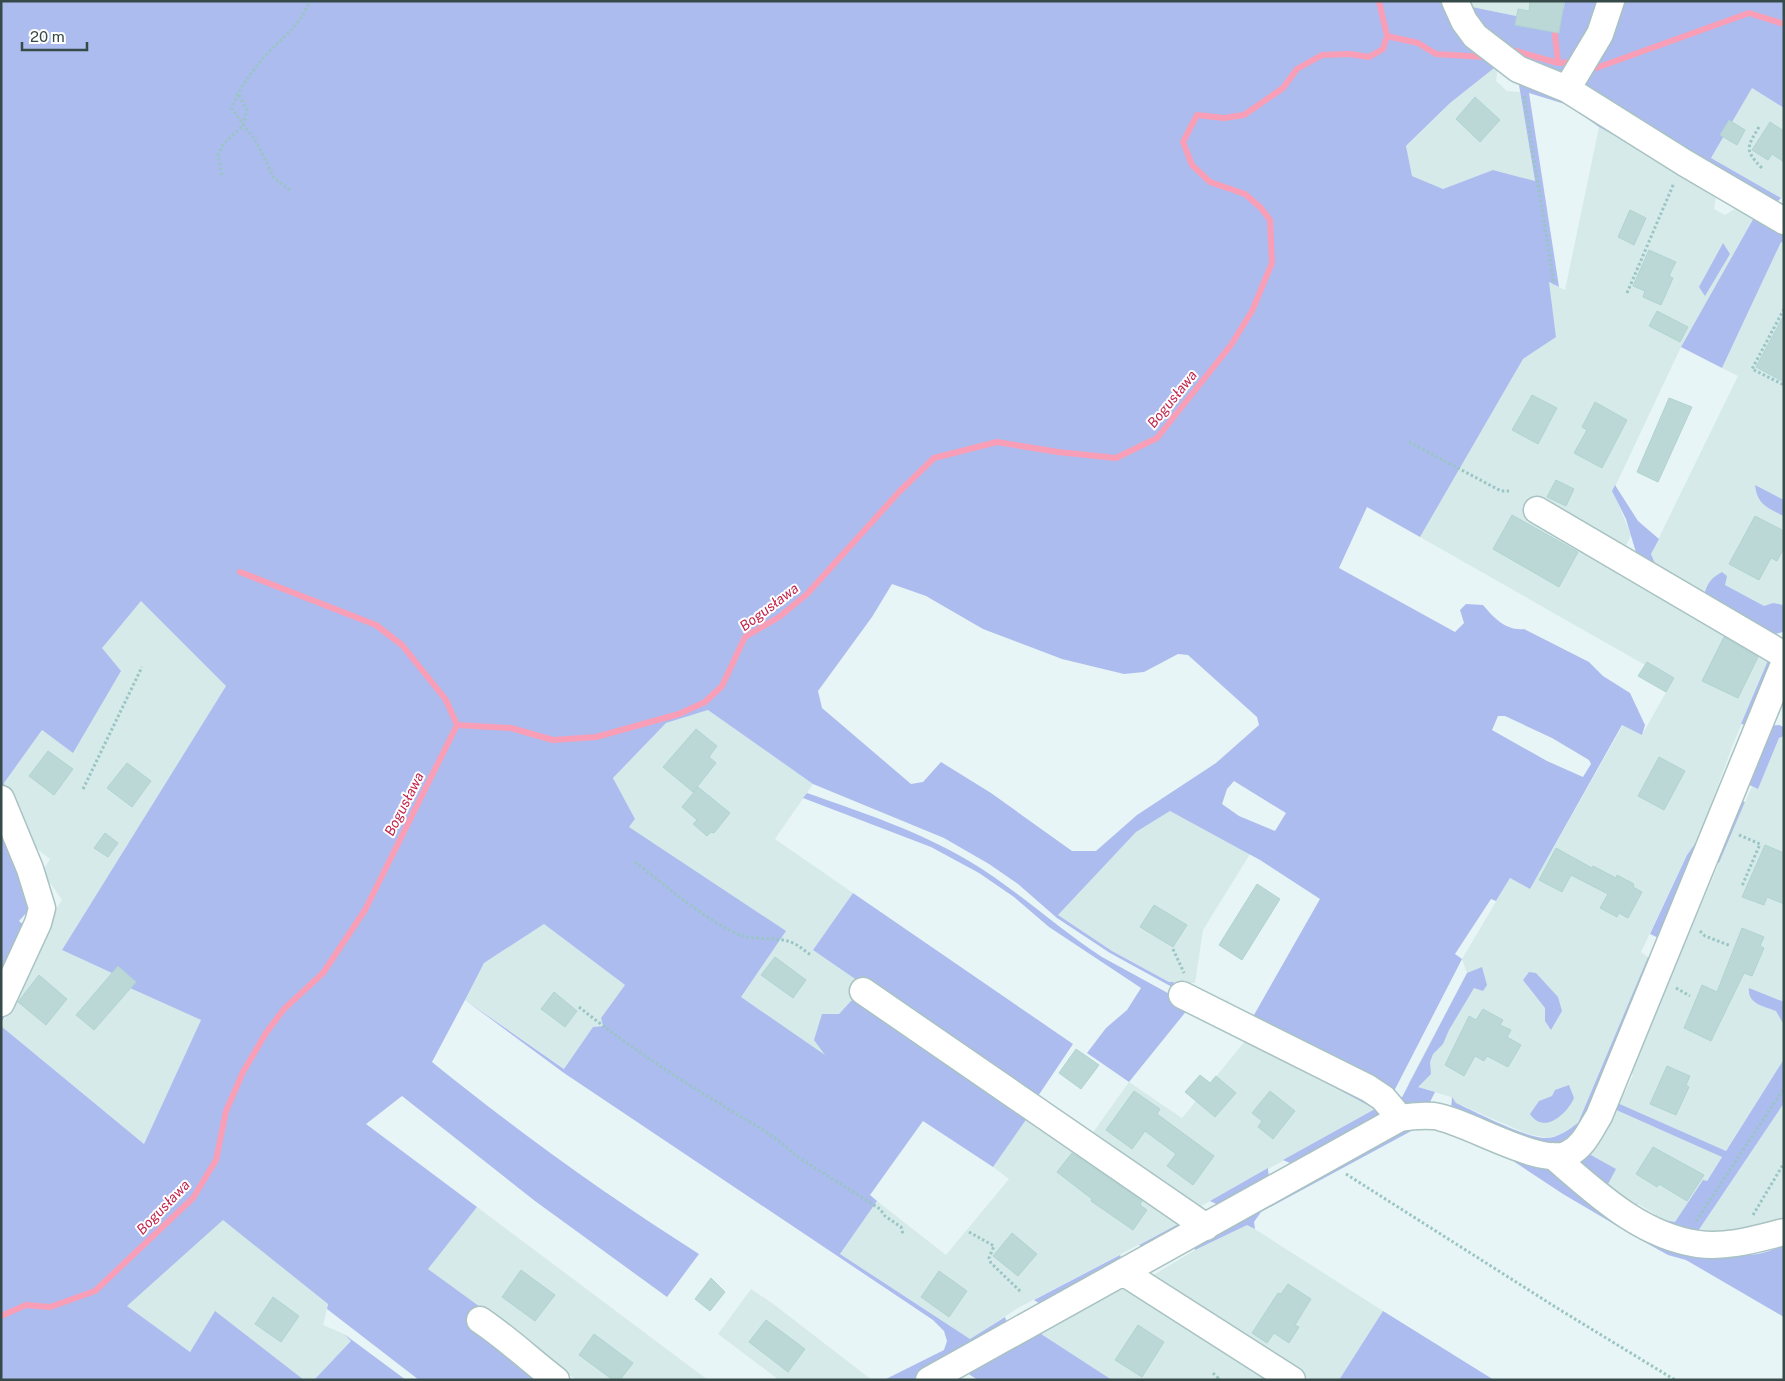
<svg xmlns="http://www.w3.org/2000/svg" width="1785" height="1381" viewBox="0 0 1785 1381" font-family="'Public Sans',sans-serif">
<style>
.residential{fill:#d6eaea}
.green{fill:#adbcee;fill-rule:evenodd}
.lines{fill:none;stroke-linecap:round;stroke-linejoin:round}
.stream{stroke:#f89fb7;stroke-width:6}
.building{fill:#bcd8d6;stroke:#afd4d2}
.minor-casing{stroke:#a9c2c2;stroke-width:29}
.path{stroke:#99c5c4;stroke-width:3;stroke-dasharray:2.5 2.5;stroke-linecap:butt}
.minor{stroke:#fff;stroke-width:26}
.labels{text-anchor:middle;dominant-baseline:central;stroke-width:4;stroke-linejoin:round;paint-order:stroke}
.water-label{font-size:14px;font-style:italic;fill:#c2234b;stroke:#fff}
</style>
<rect width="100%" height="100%" fill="#e8f5f6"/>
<path class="residential" d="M 1471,1 L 1565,1 L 1561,25 L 1471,7 Z
M 1498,65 L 1496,81 L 1507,91 L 1520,92 L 1535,181 L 1493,170 L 1443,189 L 1412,176 L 1406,147 L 1450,103 Z
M 1752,88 L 1784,108 L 1784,200 L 1711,158 Z
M 1599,127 L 1717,192 L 1714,209 L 1725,215 L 1741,205 L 1756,214 L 1681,347 L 1613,491 L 1631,535 L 1624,550 L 1769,658 L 1732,747 L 1699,838 L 1687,855 L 1641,952 L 1648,957 L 1578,1123 L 1559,1135 L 1547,1138 L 1528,1134 L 1456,1103 L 1451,1097 L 1408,1084 L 1467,973 L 1462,959 L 1510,878 L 1530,889 L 1623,725 L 1642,735 L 1674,678 L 1647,662 L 1645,665 L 1420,537 L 1523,359 L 1556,336 L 1548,282 L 1565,290 Z
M 1781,242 L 1784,243 L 1784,619 L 1765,632 L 1657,568 L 1651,554 L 1738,376 L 1722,368 Z
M 141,601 L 226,686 L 62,950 L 112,973 L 130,988 L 201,1020 L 144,1144 L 1,1026 L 41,940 L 38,937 L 62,900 L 51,884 L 40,876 L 50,859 L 27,841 L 4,783 L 42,730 L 73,753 L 101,648 Z
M 708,710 L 813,784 L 775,839 L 853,893 L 813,950 L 867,987 L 839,1014 L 826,1057 L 579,885 L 602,865 L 635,819 L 613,778 L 666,723 Z
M 1784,736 L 1784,1059 L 1676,1229 L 1658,1222 L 1655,1214 L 1638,1204 L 1630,1207 L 1594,1183 L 1589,1154 L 1618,1094 L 1625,1092 L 1633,1075 L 1629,1067 L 1650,1025 L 1752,786 L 1758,789 L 1779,738 Z
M 1170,811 L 1250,854 L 1203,930 L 1195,983 L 1169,982 L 1112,951 L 1057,915 L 1136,832 Z
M 544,924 L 625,985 L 601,1018 L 603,1026 L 593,1027 L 565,1069 L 465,1000 L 484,963 Z
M 1246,1040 L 1376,1109 L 1196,1209 L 1089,1138 L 1129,1082 L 1182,1118 Z
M 1784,1103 L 1784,1222 L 1694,1237 Z
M 1030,1114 L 1184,1221 L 1018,1308 L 970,1339 L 840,1254 L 877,1201 L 946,1255 L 1009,1179 L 993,1167 Z
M 477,1207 L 708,1380 L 576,1380 L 525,1341 L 527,1338 L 507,1323 L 505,1325 L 428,1269 Z
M 223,1219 L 328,1304 L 323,1325 L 344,1334 L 351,1341 L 314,1380 L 304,1380 L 215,1312 L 190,1352 L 126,1306 Z
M 1247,1224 L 1383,1311 L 1339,1380 L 1311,1380 L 1150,1277 L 1195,1250 Z
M 1128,1282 L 1279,1380 L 1112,1380 L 1041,1334 Z
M 751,1289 L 772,1303 L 872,1380 L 779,1380 L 718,1334 Z"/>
<path class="green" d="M 1,1 L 1448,1 C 1457,33 1473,46 1498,65 L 1450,103 L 1406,146 L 1412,176 L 1443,189 L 1493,170 L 1535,181 L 1519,85 L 1539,86 L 1563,97 L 1717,192 L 1599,127 L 1568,105 L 1529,93 L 1559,287 L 1549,282 L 1556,337 L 1523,359 L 1420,537 L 1367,507 L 1339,568 L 1455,632 L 1464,623 L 1460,610 L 1466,604 L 1483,605 C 1494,618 1506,631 1524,629 L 1589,662 L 1603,676 L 1630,693 L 1645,725 L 1642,735 L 1622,725 L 1530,889 L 1510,878 L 1496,901 L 1491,899 L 1455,954 L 1462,959 L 1390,1099 L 1228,1013 L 1227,998 L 1229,1011 L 1250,1022 L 1320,899 L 1260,860 L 1170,811 L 1136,832 L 1058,915 L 1112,951 L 1169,982 L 1174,982 L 1172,987 L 1110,953 L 1057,918 L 1018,884 L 989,864 L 944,838 L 813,784 L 708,710 L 666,723 L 613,778 L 635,819 L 629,827 L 786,931 L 741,997 L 825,1055 L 814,1040 L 822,1014 L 839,1014 L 851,1001 L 859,996 L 1186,1218 L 1186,1228 L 1147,1250 L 1139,1245 L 1184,1221 L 1030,1114 L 993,1167 L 923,1121 L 870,1195 L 877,1201 L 840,1254 L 970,1339 L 1005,1317 L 1007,1323 L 1005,1328 L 912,1380 L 878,1380 L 886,1379 L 944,1350 L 947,1341 L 944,1331 L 933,1320 L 564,1073 L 465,1000 L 432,1062 C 517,1131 607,1196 699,1254 L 667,1297 L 535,1201 L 402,1096 L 366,1124 L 477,1207 L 428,1269 L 505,1325 L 500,1326 L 480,1313 L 474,1317 L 476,1326 L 508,1347 L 546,1380 L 419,1380 L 327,1309 L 328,1304 L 223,1220 L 127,1306 L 190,1352 L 215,1311 L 304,1380 L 1,1380 L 1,1026 L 144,1144 L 201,1020 L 130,988 L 112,973 L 62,950 L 226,686 L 141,601 L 102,648 L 121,671 L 73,753 L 42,730 L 4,783 L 27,841 L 12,848 L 32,897 L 28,911 L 19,921 L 41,940 L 1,1024 ZM 892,584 L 926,596 L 983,629 L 1062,659 L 1124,674 L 1144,672 L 1178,654 L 1188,655 L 1257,717 L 1259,725 L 1216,763 L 1137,815 L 1096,851 L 1072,851 L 991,793 L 941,762 L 923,782 L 911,784 L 822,708 L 818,691 L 872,617 ZM 1498,716 L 1505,716 L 1552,738 L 1589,760 L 1591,764 L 1583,777 L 1547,761 L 1492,730 ZM 1234,781 L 1286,813 L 1275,831 L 1239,816 L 1222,804 L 1227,789 ZM 544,924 L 625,985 L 601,1018 L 603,1026 L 593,1027 L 564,1069 L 465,1000 L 484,963 Z
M 1462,1 L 1471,1 L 1472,7 L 1560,25 L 1565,1 L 1605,1 L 1566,73 L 1555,74 L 1535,70 L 1473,22 Z
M 1615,1 L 1784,1 L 1784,108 L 1752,88 L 1711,158 L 1781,198 L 1771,208 L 1586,86 L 1585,75 Z
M 1756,214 L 1784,229 L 1784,243 L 1781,242 L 1722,368 L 1681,347 Z
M 1723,243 L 1730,254 L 1705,296 L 1699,287 Z
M 1615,485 L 1638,521 L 1659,539 L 1651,554 L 1657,568 L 1704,596 C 1707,583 1711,578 1722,572 L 1727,576 L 1725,585 L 1764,606 L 1773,603 L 1784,605 L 1783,632 L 1768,636 L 1638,559 L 1626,519 L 1612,491 Z
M 1755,485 L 1784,500 L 1784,516 C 1767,508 1757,504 1755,485 Z
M 1769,658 L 1775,662 L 1752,726 L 1741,724 Z
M 1779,725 L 1784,727 L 1784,736 L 1779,738 L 1758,789 L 1741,781 L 1766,726 Z
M 807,793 C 861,812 919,831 969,861 C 1016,889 1056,927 1102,957 L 1387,1113 L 1297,1166 L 1283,1160 L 1375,1109 L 1188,1009 L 1129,1082 L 1087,1053 L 1106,1028 L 1127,1010 L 1141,988 L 1049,927 L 1014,897 L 979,873 L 931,847 L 803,798 Z
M 1737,799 L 1745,802 L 1719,863 L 1711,861 Z
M 1699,838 L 1663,940 L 1650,934 L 1687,855 Z
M 853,893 L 1073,1044 L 1034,1102 L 813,950 Z
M 1648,957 L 1656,960 L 1596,1106 L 1570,1141 L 1549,1148 L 1451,1110 L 1452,1097 L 1456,1103 C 1476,1112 1527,1139 1547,1138 C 1558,1138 1569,1129 1578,1123 Z
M 1482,967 L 1487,985 L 1483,991 L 1474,988 L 1449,1030 L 1443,1044 L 1433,1054 L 1430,1062 L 1431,1074 L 1418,1087 L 1435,1092 L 1426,1110 L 1399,1103 L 1467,973 Z
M 1529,972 L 1536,973 L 1558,997 L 1562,1011 L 1551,1030 L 1545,1021 L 1545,1008 L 1523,980 Z
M 1749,988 L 1784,1002 L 1784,1025 L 1776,1011 C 1764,1006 1747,1004 1749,988 Z
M 1784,1059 L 1784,1103 L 1694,1237 L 1657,1226 L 1656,1214 L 1658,1222 L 1664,1220 L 1675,1222 L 1703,1180 L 1707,1181 L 1722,1157 L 1612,1108 L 1589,1154 L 1616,1169 L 1608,1184 L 1625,1198 L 1627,1205 L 1630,1207 L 1638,1203 L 1630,1210 L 1582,1170 L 1582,1161 L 1615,1102 L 1726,1151 Z
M 1569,1085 L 1574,1098 C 1567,1114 1544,1135 1530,1114 L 1539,1101 L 1552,1096 L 1555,1090 Z
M 1423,1121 L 1541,1165 L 1717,1253 C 1740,1257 1763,1257 1784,1244 L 1784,1317 L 1686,1260 L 1668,1255 L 1641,1240 L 1563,1194 L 1504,1155 L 1432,1127 L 1415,1129 L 1261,1212 L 1254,1222 L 1255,1229 L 1247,1225 L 1195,1250 L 1193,1244 Z
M 1268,1168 L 1269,1180 L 1223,1207 L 1210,1201 Z
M 1120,1255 L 1123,1263 L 1042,1305 L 1034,1300 Z
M 1383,1311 L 1494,1380 L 1339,1380 Z
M 1035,1330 L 1112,1380 L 978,1380 L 970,1375 L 967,1368 Z
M 344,1334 L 406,1380 L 314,1380 L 351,1341 Z"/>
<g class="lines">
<path class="stream" d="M 1554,25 L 1558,63
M 1387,36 L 1418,43 L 1436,54 L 1484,57
M 1512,50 L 1558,63 L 1573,62
M 1596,68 L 1749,13 L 1784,24
M 240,572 L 376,625 L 402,645 L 446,700 L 457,725
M 1,1316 L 26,1305 L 50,1307 L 95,1291 L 193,1198 L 216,1160 L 226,1111 L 243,1072 L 266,1033 L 284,1009 L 323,973 L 365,910 L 457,725 L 511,728 L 553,740 L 596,737 L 679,714 L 705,702 L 722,686 L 745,637 L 779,617 L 807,594 L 899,492 L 934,458 L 997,442 L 1058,452 L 1116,458 L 1157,438 L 1231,345 L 1252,311 L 1272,263 L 1270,220 L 1261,208 L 1245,194 L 1210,182 L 1192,165 L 1183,142 L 1197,115 L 1224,118 L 1244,115 L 1283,88 L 1297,69 L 1322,55 L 1350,54 L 1369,57 L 1383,49 L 1387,36 L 1379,1"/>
</g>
<path class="building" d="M 1530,1 L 1564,1 L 1559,33 L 1515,25 L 1518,9 L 1529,11 Z
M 1475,97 L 1500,120 L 1480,142 L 1456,119 Z
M 1729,120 L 1745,130 L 1737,145 L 1720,135 Z
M 1770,122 L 1784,131 L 1784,162 L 1772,154 L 1768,160 L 1752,150 Z
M 1630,210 L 1646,218 L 1634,245 L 1618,237 Z
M 1649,250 L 1676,262 L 1669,276 L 1673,278 L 1661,305 L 1643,297 L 1645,291 L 1633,286 Z
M 1657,311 L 1688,327 L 1680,342 L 1649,326 Z
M 1784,315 L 1784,382 L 1756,367 Z
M 1532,395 L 1557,408 L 1538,444 L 1512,430 Z
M 1669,398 L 1692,407 L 1658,482 L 1637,472 Z
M 1595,402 L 1627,420 L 1602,468 L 1574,453 L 1587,430 L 1582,427 Z
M 1556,480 L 1574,489 L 1566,506 L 1547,497 Z
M 1512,515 L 1578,552 L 1559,587 L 1493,549 Z
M 1755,516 L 1784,531 L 1784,548 L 1777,561 L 1771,558 L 1759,580 L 1729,564 Z
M 1724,637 L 1758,657 L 1738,698 L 1702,681 Z
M 1647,662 L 1674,678 L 1666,692 L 1638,676 Z
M 696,729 L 717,746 L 709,757 L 716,763 L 693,792 L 663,767 Z
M 48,751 L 73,769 L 54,795 L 29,776 Z
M 1659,757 L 1685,771 L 1664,810 L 1638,796 Z
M 127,763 L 151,781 L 132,807 L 107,788 Z
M 698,787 L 730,813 L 714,833 L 711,832 L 707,836 L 693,824 L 697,820 L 682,807 Z
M 105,833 L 118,843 L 108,857 L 94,848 Z
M 1765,845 L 1784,853 L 1784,904 L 1767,897 L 1764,905 L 1742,897 Z
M 1556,848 L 1592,868 L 1593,866 L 1616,878 L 1617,875 L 1634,884 L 1633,887 L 1642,892 L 1628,918 L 1619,913 L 1617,917 L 1600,908 L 1608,894 L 1571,875 L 1562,892 L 1539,880 Z
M 1257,884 L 1280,899 L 1242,960 L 1219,945 Z
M 1154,905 L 1187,925 L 1173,947 L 1140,927 Z
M 1742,928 L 1764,937 L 1760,946 L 1764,948 L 1752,976 L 1744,973 L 1711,1041 L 1684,1028 L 1702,985 L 1717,992 Z
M 775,957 L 806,980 L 793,998 L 761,975 Z
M 118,966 L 136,982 L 94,1030 L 76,1015 Z
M 39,975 L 67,999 L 46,1025 L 18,1002 Z
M 554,992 L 577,1011 L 565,1027 L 541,1009 Z
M 1483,1009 L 1503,1020 L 1500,1025 L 1511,1030 L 1507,1037 L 1521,1045 L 1508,1067 L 1487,1056 L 1484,1061 L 1475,1056 L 1464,1076 L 1445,1065 L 1469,1016 L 1476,1020 Z
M 1076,1049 L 1099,1065 L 1081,1089 L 1059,1073 Z
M 1667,1066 L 1690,1076 L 1686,1085 L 1689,1087 L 1676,1115 L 1650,1104 Z
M 1200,1075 L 1210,1083 L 1216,1076 L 1236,1093 L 1215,1117 L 1185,1092 Z
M 1134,1091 L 1160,1109 L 1157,1114 L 1214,1156 L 1193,1185 L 1167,1166 L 1176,1154 L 1145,1131 L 1132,1149 L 1106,1130 Z
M 1270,1091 L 1295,1111 L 1273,1139 L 1258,1127 L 1262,1121 L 1252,1113 Z
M 1653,1147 L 1704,1175 L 1687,1201 L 1659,1184 L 1657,1187 L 1636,1174 Z
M 1072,1153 L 1142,1201 L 1140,1205 L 1147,1210 L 1133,1230 L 1091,1201 L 1092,1199 L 1057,1172 Z
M 1012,1233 L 1037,1254 L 1018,1276 L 993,1256 Z
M 521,1270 L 555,1295 L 535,1321 L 502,1297 Z
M 939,1271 L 967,1291 L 949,1317 L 921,1297 Z
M 711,1278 L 725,1292 L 710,1311 L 695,1299 Z
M 1288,1284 L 1311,1299 L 1295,1325 L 1299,1327 L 1289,1343 L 1274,1333 L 1267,1343 L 1252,1333 L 1278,1293 L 1281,1294 Z
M 273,1297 L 299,1316 L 281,1342 L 255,1324 Z
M 766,1320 L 805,1349 L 788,1372 L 749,1342 Z
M 1138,1325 L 1164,1342 L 1142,1377 L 1115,1360 Z
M 594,1334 L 633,1363 L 620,1380 L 613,1380 L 579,1355 Z"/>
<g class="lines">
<defs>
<path id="minor" d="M 1455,1 L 1464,21 L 1475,36 L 1518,69 L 1567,89 L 1685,163 L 1784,221
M 1567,89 L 1600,34 L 1611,1
M 1537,510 L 1784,655
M 1,799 L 30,869 L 42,908 L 38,923 L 1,1003
M 863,991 L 1206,1227
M 1182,995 L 1368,1088 L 1383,1098 L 1400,1118
M 1553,1156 C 1595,1192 1640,1236 1698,1244 C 1727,1248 1756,1239 1784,1232
M 1123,1272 L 1292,1380
M 480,1320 C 507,1338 530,1360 556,1380
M 929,1380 L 1400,1118 C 1411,1116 1422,1115 1434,1116 C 1467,1121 1539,1167 1568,1154 C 1584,1146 1590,1130 1599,1116 L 1784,664"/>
</defs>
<use href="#minor" class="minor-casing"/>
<path class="path" d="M 1524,96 L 1554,284
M 1759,127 C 1747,147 1744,150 1762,168
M 222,175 L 218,155 L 224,143 L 243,126 L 247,109 L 237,93
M 290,190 L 274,178 L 257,143 L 232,109 C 238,89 252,71 266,55 C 283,37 300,25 310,1
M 1627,293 L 1674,183
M 1784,309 L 1752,369 L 1784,385
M 1409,442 L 1501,491 L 1509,491
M 83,789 L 142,667
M 1739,835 L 1760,844 L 1742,886
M 635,862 C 665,885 706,921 740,935 C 757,941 777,936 793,943 C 800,946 806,952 812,956
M 1700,931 L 1705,936 L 1731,946
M 1173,949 L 1184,973
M 1676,988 L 1690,996
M 579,1007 C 624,1043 673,1076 722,1105 C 747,1121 774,1134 795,1155 L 880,1209 L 885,1216 L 901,1227 L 903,1234
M 1346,1174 L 1557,1308 L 1675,1380
M 1753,1215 L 1784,1163
M 1696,1221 L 1784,1088
M 969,1232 L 994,1246 L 989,1258 L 991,1263 L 1022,1293
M 1213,1373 L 1218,1378 L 1217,1380"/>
<use href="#minor" class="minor"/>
</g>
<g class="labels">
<g class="water-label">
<text transform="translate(1172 399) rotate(-51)">Bogusława</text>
<text transform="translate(769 607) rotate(-37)">Bogusława</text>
<text transform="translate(404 804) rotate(-63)">Bogusława</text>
<text transform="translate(163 1207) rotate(-46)">Bogusława</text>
</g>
</g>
<rect width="1785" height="1381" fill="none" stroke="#364a49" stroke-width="5"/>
<path d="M22 42v8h65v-8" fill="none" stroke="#364a49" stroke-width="2.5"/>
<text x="30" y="42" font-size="15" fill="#364a49" stroke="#ffffff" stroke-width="4" paint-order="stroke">20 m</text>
</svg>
